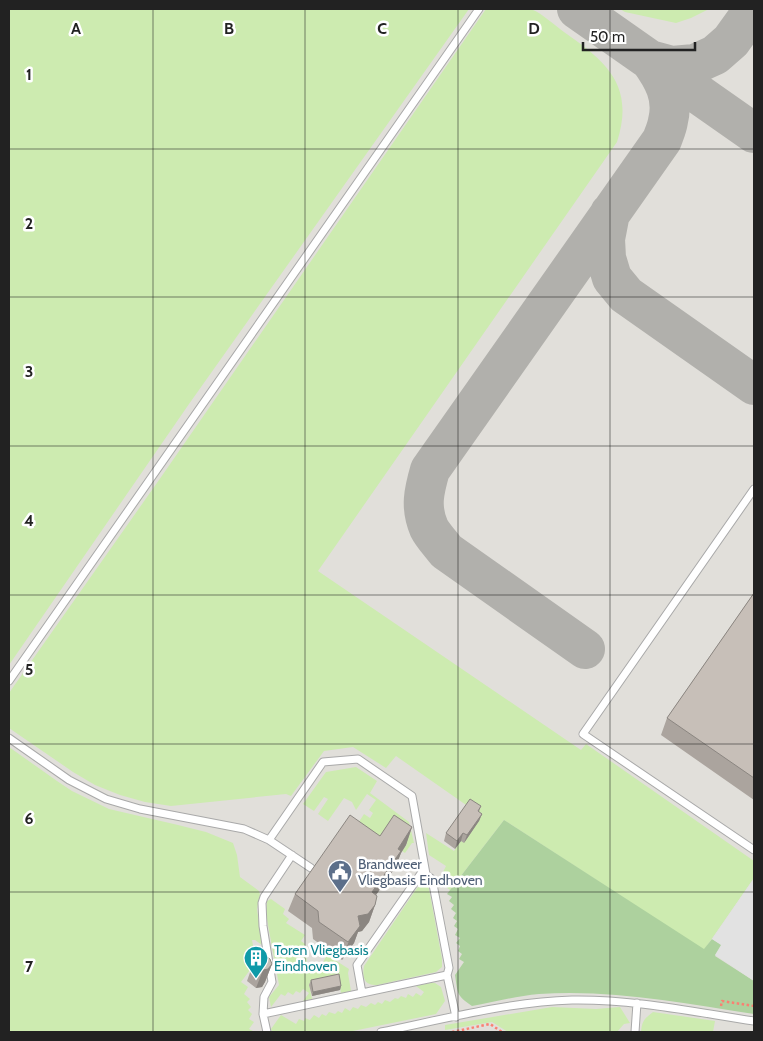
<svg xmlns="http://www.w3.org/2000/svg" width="763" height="1041" viewBox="0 0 763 1041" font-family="Cabin,sans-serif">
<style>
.airport{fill:#e1dfda}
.grass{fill:#cdebb0}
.forest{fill:#add19e}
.parking{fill:#e2e2e2}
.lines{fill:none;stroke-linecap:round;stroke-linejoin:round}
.taxiway{stroke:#b1b0ac;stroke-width:40}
.service-casing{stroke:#a9a9a9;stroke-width:9}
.path{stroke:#fa8072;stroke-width:2.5;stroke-dasharray:2.5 2.5;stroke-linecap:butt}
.service{stroke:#fff;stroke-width:7}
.wall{fill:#aba49e}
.shaded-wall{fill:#8b8681}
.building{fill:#c7bfb8;stroke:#8b8681}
.grid{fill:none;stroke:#222;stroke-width:1;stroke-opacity:0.55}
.labels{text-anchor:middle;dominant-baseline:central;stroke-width:5;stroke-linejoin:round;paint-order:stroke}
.service-label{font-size:14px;fill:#4e5e75;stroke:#fff;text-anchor:start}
.culture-label{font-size:14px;fill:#0d838f;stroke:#fff;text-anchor:start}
.grid-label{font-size:16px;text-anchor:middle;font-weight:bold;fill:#222;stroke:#fff;stroke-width:5;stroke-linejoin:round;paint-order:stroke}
</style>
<rect width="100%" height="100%" fill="#f2efe9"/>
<path class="airport" d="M 9,9 L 754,9 L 754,1032 L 9,1032 Z"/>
<path class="grass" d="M 9,9 L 469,9 L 189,404 L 9,665 Z
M 486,9 C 495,9 527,7 533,10 C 541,13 556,26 564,32 C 607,62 635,86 617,142 L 318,571 L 581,750 L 586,744 L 754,861 L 754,878 L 704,950 L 504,820 L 450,890 L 446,887 L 449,883 L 445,880 L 447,875 L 443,872 L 446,866 L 429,855 L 426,833 L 454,851 L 479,814 L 396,756 L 386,768 L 353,747 L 324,751 L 291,796 L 286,794 L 171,806 L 145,802 L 120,795 L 95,785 L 73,772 L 9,728 L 9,693 L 159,480 Z
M 620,9 L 709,9 L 691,18 L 676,23 L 625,12 Z
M 9,747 L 57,781 L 72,791 L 109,809 L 178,825 L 206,832 L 233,843 L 237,855 L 240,877 L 259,891 L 260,895 L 257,909 L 262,945 L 255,940 L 252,940 L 256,962 L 241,982 L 248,987 L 244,994 L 250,999 L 247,1002 L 251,1007 L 248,1010 L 252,1014 L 249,1019 L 254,1022 L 249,1029 L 255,1032 L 9,1032 Z
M 356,767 L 377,781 L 370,793 L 409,822 L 414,843 L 412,843 L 405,853 L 402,851 L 407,844 L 388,831 L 374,850 L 351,834 L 364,814 L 370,818 L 373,813 L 369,810 L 376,800 L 367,794 L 356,810 L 352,802 L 344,798 L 328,821 L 318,814 L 328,799 L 324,797 L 314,811 L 303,804 L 326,772 Z
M 424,885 L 428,887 L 429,889 L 442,959 L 442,967 L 436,972 L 377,985 C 364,986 362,977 364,966 L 417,888 L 420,886 Z
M 271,899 L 285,909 L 283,914 L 289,919 L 286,923 L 305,935 L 301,941 L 305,944 L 307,964 L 322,964 L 327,955 L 349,969 L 348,973 L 351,991 L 341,993 L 338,977 L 309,984 L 312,999 L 303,1001 L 309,993 L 303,989 L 300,993 L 296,991 L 293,995 L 288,992 L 285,996 L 281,994 L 271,1007 L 269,997 L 279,985 L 266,914 L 267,901 Z
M 431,983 L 435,983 L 441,987 L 445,1001 L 436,1014 L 348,1032 L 272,1032 L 271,1029 L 281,1015 L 296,1024 L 299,1019 L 304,1021 L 305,1018 L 310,1020 L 314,1015 L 319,1018 L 322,1014 L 326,1016 L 329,1012 L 335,1014 L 338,1011 L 342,1013 L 345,1008 L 350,1011 L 353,1007 L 358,1009 L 361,1005 L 366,1007 L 371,1003 L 375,1005 L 378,1002 L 382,1004 L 385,1000 L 390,1002 L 395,998 L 398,999 L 401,996 L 406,998 L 408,994 L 413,997 L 416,993 L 421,996 L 424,992 L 416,986 Z
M 552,1007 L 596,1009 L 620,1007 L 630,1023 L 624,1024 L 617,1032 L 508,1032 L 492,1022 L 445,1030 L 445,1025 Z
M 653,1012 L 715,1021 L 713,1032 L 641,1032 C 642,1021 644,1019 653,1012 Z"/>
<path class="forest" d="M 504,820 L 704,949 L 712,939 L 722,945 L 715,956 L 754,981 L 754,1014 C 683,1003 611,989 539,994 C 517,996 493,1002 472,1006 C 456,995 458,994 455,975 L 464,962 L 459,959 L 462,954 L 458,951 L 460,946 L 456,943 L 460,938 L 455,935 L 458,929 L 454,926 L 457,921 L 453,918 L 456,913 L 451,909 L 454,905 L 449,901 L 452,897 L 447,894 Z"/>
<path class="parking" d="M 754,878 L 754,981 L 715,955 L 721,945 L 712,939 Z"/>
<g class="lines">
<path class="taxiway" d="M 577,9 L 754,133
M 650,60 L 672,66 L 695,64 L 715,55 L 731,41 L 754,9
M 610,213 L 605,239 L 606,258 L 612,278 L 626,295 L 754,385
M 585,649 L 446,551 C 441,544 433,536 429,528 C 420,507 424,491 430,470 L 662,140 C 664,134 667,128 668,121 C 674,97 663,78 650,60"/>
<defs>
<path id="service" d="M 754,489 L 583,734 L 754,850
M 9,681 L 479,9
M 9,738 L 69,780 L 106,799 L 140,809 L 244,829 L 269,840 L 311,868
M 269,840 L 323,762 L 358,759 L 412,796 L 426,874
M 362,993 L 357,965 L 422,872 L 432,879 L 449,968 L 447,975
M 263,1014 L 264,997 L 272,982 L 263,926 L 262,903 L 264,897 L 292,855
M 267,1032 L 263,1014 L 447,975 L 456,1017
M 381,1032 C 444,1019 508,1002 572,1000 C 634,999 694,1012 754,1021
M 635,1032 L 637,1003"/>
</defs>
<use href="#service" class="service-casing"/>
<path class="path" d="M 721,1006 L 722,1001 L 754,1006
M 452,1032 L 490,1024 L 502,1032"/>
<use href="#service" class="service"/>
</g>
<path class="wall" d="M 754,593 L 754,800 L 661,735 L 667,718 Z
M 481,806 L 479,812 L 482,814 L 479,821 L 464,843 L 461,841 L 455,849 L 444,841 L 446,833 Z
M 412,827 L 406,845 L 401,853 L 395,868 L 376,895 L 375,905 L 369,922 L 362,931 L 358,932 L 354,943 L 342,960 L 313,939 L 312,928 L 288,911 L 295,894 L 380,836 Z
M 253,964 L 272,964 L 265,982 L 262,987 L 256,988 L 247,981 Z
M 311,980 L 341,986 L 340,990 L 312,996 L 309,985 Z"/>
<path class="shaded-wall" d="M 482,814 L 479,821 L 464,843 L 467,835 Z
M 412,827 L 406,845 L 401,853 L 395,868 L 366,909 L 372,892 L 398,849 Z
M 463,833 L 461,841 L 455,849 L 457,841 Z
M 375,905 L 369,922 L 362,931 L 358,932 L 354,943 L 342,960 L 358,916 Z
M 272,964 L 265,982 L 262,987 L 256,988 L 263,970 Z
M 341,986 L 340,990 L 312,996 L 313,992 Z"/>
<path class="building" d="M 754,593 L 754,778 L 667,718 Z
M 470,799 L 481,806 L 478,811 L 482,814 L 467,835 L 463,833 L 457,841 L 446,833 Z
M 350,815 L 380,836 L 394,815 L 412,827 L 398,849 L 401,851 L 372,892 L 377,896 L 375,905 L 368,914 L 358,916 L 360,926 L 348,942 L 319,922 L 318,911 L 295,894 Z
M 261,952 L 270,959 L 272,964 L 268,969 L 263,970 L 253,964 Z
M 339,974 L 341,986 L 313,992 L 311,980 Z"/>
<path class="grid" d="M 153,9 L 153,1032M 305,9 L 305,1032M 458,9 L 458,1032M 610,9 L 610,1032M 9,149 L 754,149M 9,297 L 754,297M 9,446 L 754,446M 9,595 L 754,595M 9,744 L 754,744M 9,892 L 754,892"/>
<defs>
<symbol id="civic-pin" viewBox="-11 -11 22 30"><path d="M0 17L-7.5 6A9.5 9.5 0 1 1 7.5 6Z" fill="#5c6f8a" stroke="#fff"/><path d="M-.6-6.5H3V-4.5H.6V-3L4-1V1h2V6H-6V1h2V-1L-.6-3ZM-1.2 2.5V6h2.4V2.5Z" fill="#fff"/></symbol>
<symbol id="building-pin" viewBox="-11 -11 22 30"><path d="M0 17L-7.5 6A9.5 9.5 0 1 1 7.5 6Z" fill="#0f9aa8" stroke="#fff"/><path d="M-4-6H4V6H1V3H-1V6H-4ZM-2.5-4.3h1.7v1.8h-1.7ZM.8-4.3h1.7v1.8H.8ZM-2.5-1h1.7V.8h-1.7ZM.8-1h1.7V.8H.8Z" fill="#fff"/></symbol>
</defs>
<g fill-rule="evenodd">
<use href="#civic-pin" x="326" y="858" width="28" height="38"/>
<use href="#building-pin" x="242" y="944" width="28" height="38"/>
</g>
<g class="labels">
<g class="service-label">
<text x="358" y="864">Brandweer<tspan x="358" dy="16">Vliegbasis Eindhoven</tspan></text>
</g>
<g class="culture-label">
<text x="274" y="950">Toren Vliegbasis<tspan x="274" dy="16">Eindhoven</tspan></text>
</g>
</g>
<g class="grid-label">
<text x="76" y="34">A</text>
<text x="229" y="34">B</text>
<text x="382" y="34">C</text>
<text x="534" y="34">D</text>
<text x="29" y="80">1</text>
<text x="29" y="229">2</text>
<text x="29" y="377">3</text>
<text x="29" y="526">4</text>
<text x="29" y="675">5</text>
<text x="29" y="824">6</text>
<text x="29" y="972">7</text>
</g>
<rect width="763" height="1041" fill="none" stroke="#222222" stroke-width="20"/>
<path d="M583 42v8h112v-8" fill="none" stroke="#222222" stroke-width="2.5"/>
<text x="590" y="42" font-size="15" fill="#222222" stroke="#ffffff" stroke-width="4" paint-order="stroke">50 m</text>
</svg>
